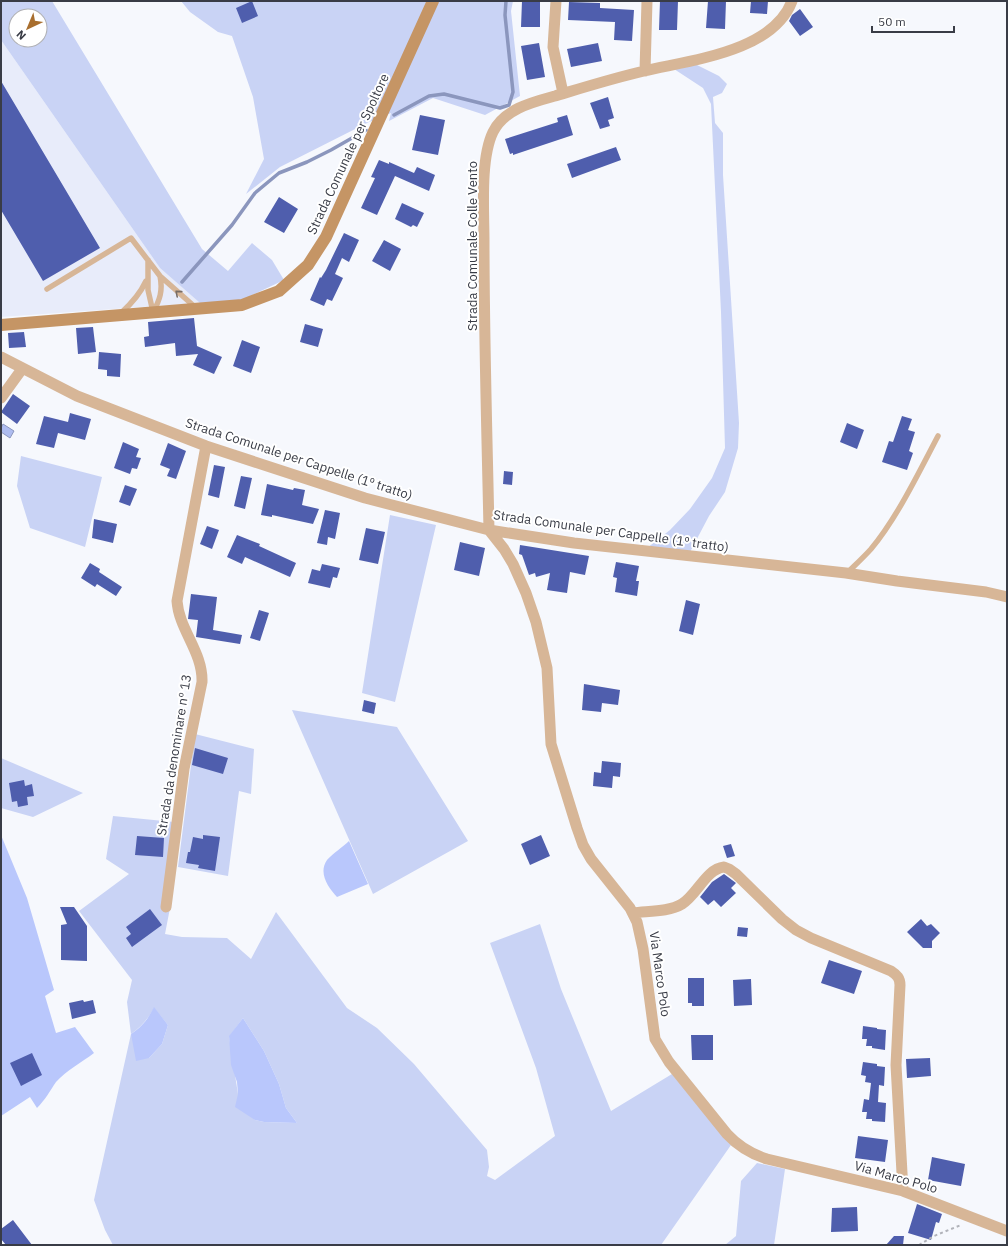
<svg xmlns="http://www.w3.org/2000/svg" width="1008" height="1246" viewBox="0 0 1008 1246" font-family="'IBM Plex Sans',sans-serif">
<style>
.built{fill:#e8ecfa}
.green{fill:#c9d3f5;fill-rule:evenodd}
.forest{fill:#b9c7fc}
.water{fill:#aebcf0;stroke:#8b96bd}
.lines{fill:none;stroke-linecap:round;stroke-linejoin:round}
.stream{stroke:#8b96bd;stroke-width:3.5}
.building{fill:#4f5ead}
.path{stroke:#b1b3ba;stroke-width:2;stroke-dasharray:3 3;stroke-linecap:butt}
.lane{stroke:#d7b697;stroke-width:5.5}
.street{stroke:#d7b697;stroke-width:11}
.secondary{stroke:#c59565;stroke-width:12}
.oneway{stroke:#786d66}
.labels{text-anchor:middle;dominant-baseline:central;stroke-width:4;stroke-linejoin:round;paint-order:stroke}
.street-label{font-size:13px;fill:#393c46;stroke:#fff}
</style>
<rect width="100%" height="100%" fill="#f6f8fd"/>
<path class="built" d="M 1,40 L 160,268 L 200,303 L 1,317 Z"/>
<path class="green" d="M 1,1 L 52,1 L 202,249 L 228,271 L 252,243 L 272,260 L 284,280 L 242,300 L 200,303 L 160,268 L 1,40 ZM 16,16 L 40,16 L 40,40 L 16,40 Z
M 181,1 L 513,1 L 511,11 L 520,96 L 485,115 L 433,98 L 389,121 L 391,113 L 369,122 L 280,167 L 246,194 L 264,159 L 253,97 L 232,36 L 218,32 L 190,12 Z
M 693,63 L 719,76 L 727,84 L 722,93 L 713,97 L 715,123 L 723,133 L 723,175 L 739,423 L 738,448 L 725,492 L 709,516 L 690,552 L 647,548 L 670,530 L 690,509 L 712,478 L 725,448 L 721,312 L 711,104 L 703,88 L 674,69 Z
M 21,456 L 102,477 L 85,547 L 30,528 L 17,486 Z
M 390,515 L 436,525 L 395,702 L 362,693 Z
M 292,710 L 397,727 L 468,841 L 373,894 Z
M 195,734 L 254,749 L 251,794 L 239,791 L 228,876 L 178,867 Z
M 1,758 L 83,793 L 33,817 L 1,808 Z
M 113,816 L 174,822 L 170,908 L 165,934 L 182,937 L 227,938 L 251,959 L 276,912 L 347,1008 L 377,1028 L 414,1064 L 487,1150 L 489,1167 L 487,1176 L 495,1180 L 555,1136 L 536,1068 L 490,943 L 540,924 L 561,989 L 611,1111 L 672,1074 L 731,1145 L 661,1245 L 113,1245 L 105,1230 L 94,1200 L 131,1034 L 127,1002 L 132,980 L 79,911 L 129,874 L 106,859 ZM 154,1008 L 168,1025 L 162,1044 L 149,1058 L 131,1034 C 141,1027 148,1019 154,1008 ZM 243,1018 L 264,1051 L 279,1084 L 286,1108 L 297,1123 L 264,1122 L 255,1120 L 238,1094 L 229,1037 Z
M 757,1163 L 785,1169 L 774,1245 L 725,1245 L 736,1236 L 741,1181 Z"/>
<path class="forest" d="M 1,835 L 27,898 L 54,990 L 45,996 L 56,1033 L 75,1027 L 94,1053 C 82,1062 66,1071 56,1082 C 50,1091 45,1100 37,1108 L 30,1097 L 1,1116 Z
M 349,841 L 368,884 L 337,897 C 328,887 318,873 327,860 C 333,853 343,847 349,841 Z
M 154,1007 L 168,1025 L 162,1044 L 149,1058 L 136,1061 L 131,1034 C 142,1027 148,1019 154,1007 Z
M 243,1018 L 264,1051 L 279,1084 L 286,1108 L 297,1123 L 264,1122 L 255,1120 L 235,1107 L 238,1094 L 237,1082 L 231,1065 L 229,1036 Z"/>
<path class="water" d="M 3,424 L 14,431 L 10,438 L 1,432 L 1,428 Z"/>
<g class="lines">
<path class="stream" d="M 394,115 L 429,96 L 444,94 L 500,108 L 509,105 L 513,92 L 505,15 L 506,1
M 182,282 L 232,225 L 255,193 L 279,173 L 307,162 L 331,150 L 366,130"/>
</g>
<path class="building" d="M 252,1 L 258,16 L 242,23 L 236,8 Z
M 522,1 L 540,1 L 540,27 L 521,27 Z
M 660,1 L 678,1 L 677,30 L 659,30 Z
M 708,1 L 726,1 L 725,29 L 706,28 Z
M 751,1 L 768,1 L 767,14 L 750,13 Z
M 569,2 L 600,3 L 600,8 L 634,10 L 632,41 L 614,40 L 615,22 L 568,20 Z
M 800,9 L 813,27 L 800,36 L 789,21 L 792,15 Z
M 539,43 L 545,77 L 527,80 L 521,46 Z
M 598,43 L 602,61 L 571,67 L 567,49 Z
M 1,81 L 100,248 L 43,281 L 1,210 Z
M 608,97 L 614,118 L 608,120 L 610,126 L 600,129 L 590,103 Z
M 420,115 L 445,120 L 438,155 L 412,150 Z
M 567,115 L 573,135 L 513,155 L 513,153 L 510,154 L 505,139 L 558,122 L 557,118 Z
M 616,147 L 621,160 L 572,178 L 567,164 Z
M 379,160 L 389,164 L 389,162 L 414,173 L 417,167 L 435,175 L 429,191 L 395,176 L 377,215 L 361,208 L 375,178 L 371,177 Z
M 279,197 L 298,209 L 284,233 L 264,222 Z
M 402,203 L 424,213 L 417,227 L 413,225 L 411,227 L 395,219 Z
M 344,233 L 359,240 L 349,262 L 342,258 L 335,274 L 343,278 L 332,301 L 327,299 L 324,306 L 310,300 L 320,277 L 321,278 L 326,270 Z
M 384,240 L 401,249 L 390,271 L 372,261 Z
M 194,318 L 197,346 L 222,357 L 214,374 L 193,365 L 198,354 L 176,356 L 175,343 L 145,347 L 144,337 L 149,336 L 148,322 Z
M 305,324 L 323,329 L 318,347 L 300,342 Z
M 93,327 L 96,352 L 78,354 L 76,328 Z
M 24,332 L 26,347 L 9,348 L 8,333 Z
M 242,340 L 260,347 L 251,373 L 233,366 Z
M 99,352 L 121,354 L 120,377 L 107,376 L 107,370 L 98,369 Z
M 13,394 L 30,406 L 17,424 L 1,412 Z
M 70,413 L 91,419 L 85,440 L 58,433 L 54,448 L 36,444 L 44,416 L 68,422 Z
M 902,416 L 912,419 L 908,430 L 915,432 L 909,451 L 913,453 L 907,470 L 882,462 L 889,441 L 893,442 Z
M 847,423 L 864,430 L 857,449 L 840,442 Z
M 123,442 L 139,449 L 136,457 L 141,458 L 137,469 L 132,468 L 130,474 L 114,468 Z
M 168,443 L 186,451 L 176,479 L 167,476 L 170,469 L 160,465 Z
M 214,465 L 225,467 L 219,498 L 208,495 Z
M 504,471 L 513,472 L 512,485 L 503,484 Z
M 241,476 L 252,478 L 245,509 L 234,506 Z
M 267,484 L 293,490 L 294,488 L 305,490 L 302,505 L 319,509 L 313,524 L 272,515 L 272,517 L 261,515 Z
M 125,485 L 137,489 L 130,506 L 119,502 Z
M 325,510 L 340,513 L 335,539 L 328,537 L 327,545 L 317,543 Z
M 94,519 L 117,524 L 113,543 L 92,538 Z
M 207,526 L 219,530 L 212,549 L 200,544 Z
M 366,528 L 385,532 L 378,564 L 359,560 Z
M 237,535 L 260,544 L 259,546 L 296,563 L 290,577 L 245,557 L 242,564 L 227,557 Z
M 460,542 L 485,548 L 479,576 L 454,570 Z
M 520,545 L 589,556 L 585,575 L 570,572 L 567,593 L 547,590 L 550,573 L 536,577 L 535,573 L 529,575 L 522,555 L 519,554 Z
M 616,562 L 639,566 L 636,581 L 639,581 L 637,596 L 615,592 L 617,578 L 613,577 Z
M 90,563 L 100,569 L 99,572 L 122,587 L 116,596 L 97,584 L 95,587 L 81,578 Z
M 322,564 L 340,568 L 337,578 L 333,577 L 330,588 L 308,583 L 312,569 L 320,571 Z
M 191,594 L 217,597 L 213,630 L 242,635 L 240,644 L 196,637 L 198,620 L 188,619 Z
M 686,600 L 700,604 L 693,635 L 679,631 Z
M 259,610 L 269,613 L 260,641 L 250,638 Z
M 584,684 L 620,690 L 618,705 L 602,703 L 601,712 L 582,710 Z
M 364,700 L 376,703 L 374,714 L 362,711 Z
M 195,748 L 228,758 L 223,774 L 192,765 Z
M 602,761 L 621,763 L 620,777 L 613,776 L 612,788 L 593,786 L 594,772 L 601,773 Z
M 24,780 L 25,786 L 32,784 L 34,796 L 27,797 L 28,805 L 18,807 L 17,801 L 12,802 L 9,783 Z
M 203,835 L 220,837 L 215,871 L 198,868 L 199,865 L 186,863 L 188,852 L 190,852 L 193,837 L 203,839 Z
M 541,835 L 550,856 L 530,865 L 521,844 Z
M 137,836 L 164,838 L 163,857 L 135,855 Z
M 731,844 L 735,856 L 727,858 L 723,846 Z
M 724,874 L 736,883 L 731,888 L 736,893 L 721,907 L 714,900 L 708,905 L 700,897 L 712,882 Z
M 60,907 L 74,907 L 87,926 L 87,961 L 61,960 L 61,925 L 67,924 Z
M 150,909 L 162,925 L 132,947 L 126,938 L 131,934 L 126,927 Z
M 921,919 L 927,926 L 931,924 L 940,933 L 932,941 L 932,948 L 923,948 L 907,932 Z
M 738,927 L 748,928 L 747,937 L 737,936 Z
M 829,960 L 862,971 L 854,994 L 821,983 Z
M 688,978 L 704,978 L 704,1006 L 692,1006 L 692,1003 L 688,1003 Z
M 751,979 L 752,1005 L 734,1006 L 733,980 Z
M 83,1000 L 84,1002 L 93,1000 L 96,1013 L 72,1019 L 69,1003 Z
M 863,1026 L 877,1028 L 877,1029 L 886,1030 L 885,1050 L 872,1048 L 872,1046 L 866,1046 L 867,1039 L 862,1039 Z
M 691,1035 L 713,1035 L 713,1060 L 692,1060 Z
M 32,1053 L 42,1075 L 21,1086 L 10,1063 Z
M 930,1058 L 931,1076 L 907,1078 L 906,1059 Z
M 863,1062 L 877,1064 L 877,1066 L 885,1067 L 884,1086 L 879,1085 L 878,1102 L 886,1103 L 885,1122 L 872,1121 L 872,1119 L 866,1119 L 867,1112 L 862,1112 L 864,1099 L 869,1100 L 871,1083 L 865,1082 L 866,1076 L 861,1075 Z
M 858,1136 L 888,1140 L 885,1162 L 855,1158 Z
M 932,1157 L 965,1164 L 961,1186 L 928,1180 Z
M 917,1204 L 942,1214 L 939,1223 L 936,1222 L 931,1240 L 908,1233 Z
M 857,1207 L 858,1231 L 831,1232 L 832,1208 Z
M 13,1220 L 32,1245 L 6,1245 L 1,1239 L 1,1229 Z
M 894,1236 L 904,1236 L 903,1245 L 886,1245 Z"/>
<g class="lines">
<path class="path" d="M 919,1245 L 934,1236 L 961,1225"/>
<path class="lane" d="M 148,260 L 148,290 L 153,312
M 47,289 L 131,238 L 160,276 L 195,307
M 153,312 C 160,300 163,290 160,276
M 121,313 C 131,304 140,294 146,281
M 847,573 C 855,565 863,558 871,549 C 897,518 919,472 938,436"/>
<path class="street" d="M 556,1 L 553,47 L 563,93
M 792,1 C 773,52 690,60 644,71 C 614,78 585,87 555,96 C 533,102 504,109 493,132 C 480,159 484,211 484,241 C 484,338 487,434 489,530 L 504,549 L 513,564 L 526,593 L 536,622 L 547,668 L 551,744 L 577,828 L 583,845 L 591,859 L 630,908 L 637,922 L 643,949 L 655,1039 L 669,1062 L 727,1134 C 739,1147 751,1154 767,1159 L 903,1191 L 1007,1231
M 645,71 L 647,1
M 1,357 L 77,396 L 206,446 L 365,498 L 489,530 L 574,543 L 846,573 L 897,581 L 986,592 L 1007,597
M 1,398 L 22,369
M 166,907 L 184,769 L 202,682 C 203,652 179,630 177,601 L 206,446
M 633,913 C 648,911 669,912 682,904 C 697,895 706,869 724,867 L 729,869 L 736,874 L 782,919 L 796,930 L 811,938 L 891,971 C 897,975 900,978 900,985 L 896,1065 L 903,1191"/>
<path class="secondary" d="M 1,325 L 242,305 L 279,291 L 308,265 L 326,237 L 433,1"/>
</g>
<defs><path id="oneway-chevron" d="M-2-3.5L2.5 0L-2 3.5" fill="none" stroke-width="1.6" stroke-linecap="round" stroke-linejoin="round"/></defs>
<use class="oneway" href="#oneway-chevron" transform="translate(178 293) rotate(-139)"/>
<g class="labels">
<g class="street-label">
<text transform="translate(348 154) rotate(-65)">Strada Comunale per Spoltore</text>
<text transform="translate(472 246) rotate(-90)">Strada Comunale Colle Vento</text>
<text transform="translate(299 459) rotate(18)">Strada Comunale per Cappelle (1º tratto)</text>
<text transform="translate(611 531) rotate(8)">Strada Comunale per Cappelle (1º tratto)</text>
<text transform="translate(174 755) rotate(-81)">Strada da denominare nº 13</text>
<text transform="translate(660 974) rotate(82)">Via Marco Polo</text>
<text transform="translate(896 1177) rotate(16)">Via Marco Polo</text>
</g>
</g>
<rect width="1008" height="1246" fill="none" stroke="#393c46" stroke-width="4"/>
<g transform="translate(28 28) rotate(224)"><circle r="19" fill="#ffffff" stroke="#b0b1b5"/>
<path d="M0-3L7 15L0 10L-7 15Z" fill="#a86e2e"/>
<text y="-6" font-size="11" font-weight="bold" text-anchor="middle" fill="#393c46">N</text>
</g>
<path d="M872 26v6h82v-6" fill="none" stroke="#393c46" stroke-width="2"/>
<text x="878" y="26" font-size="12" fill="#393c46" stroke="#ffffff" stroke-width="3" paint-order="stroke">50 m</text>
</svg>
